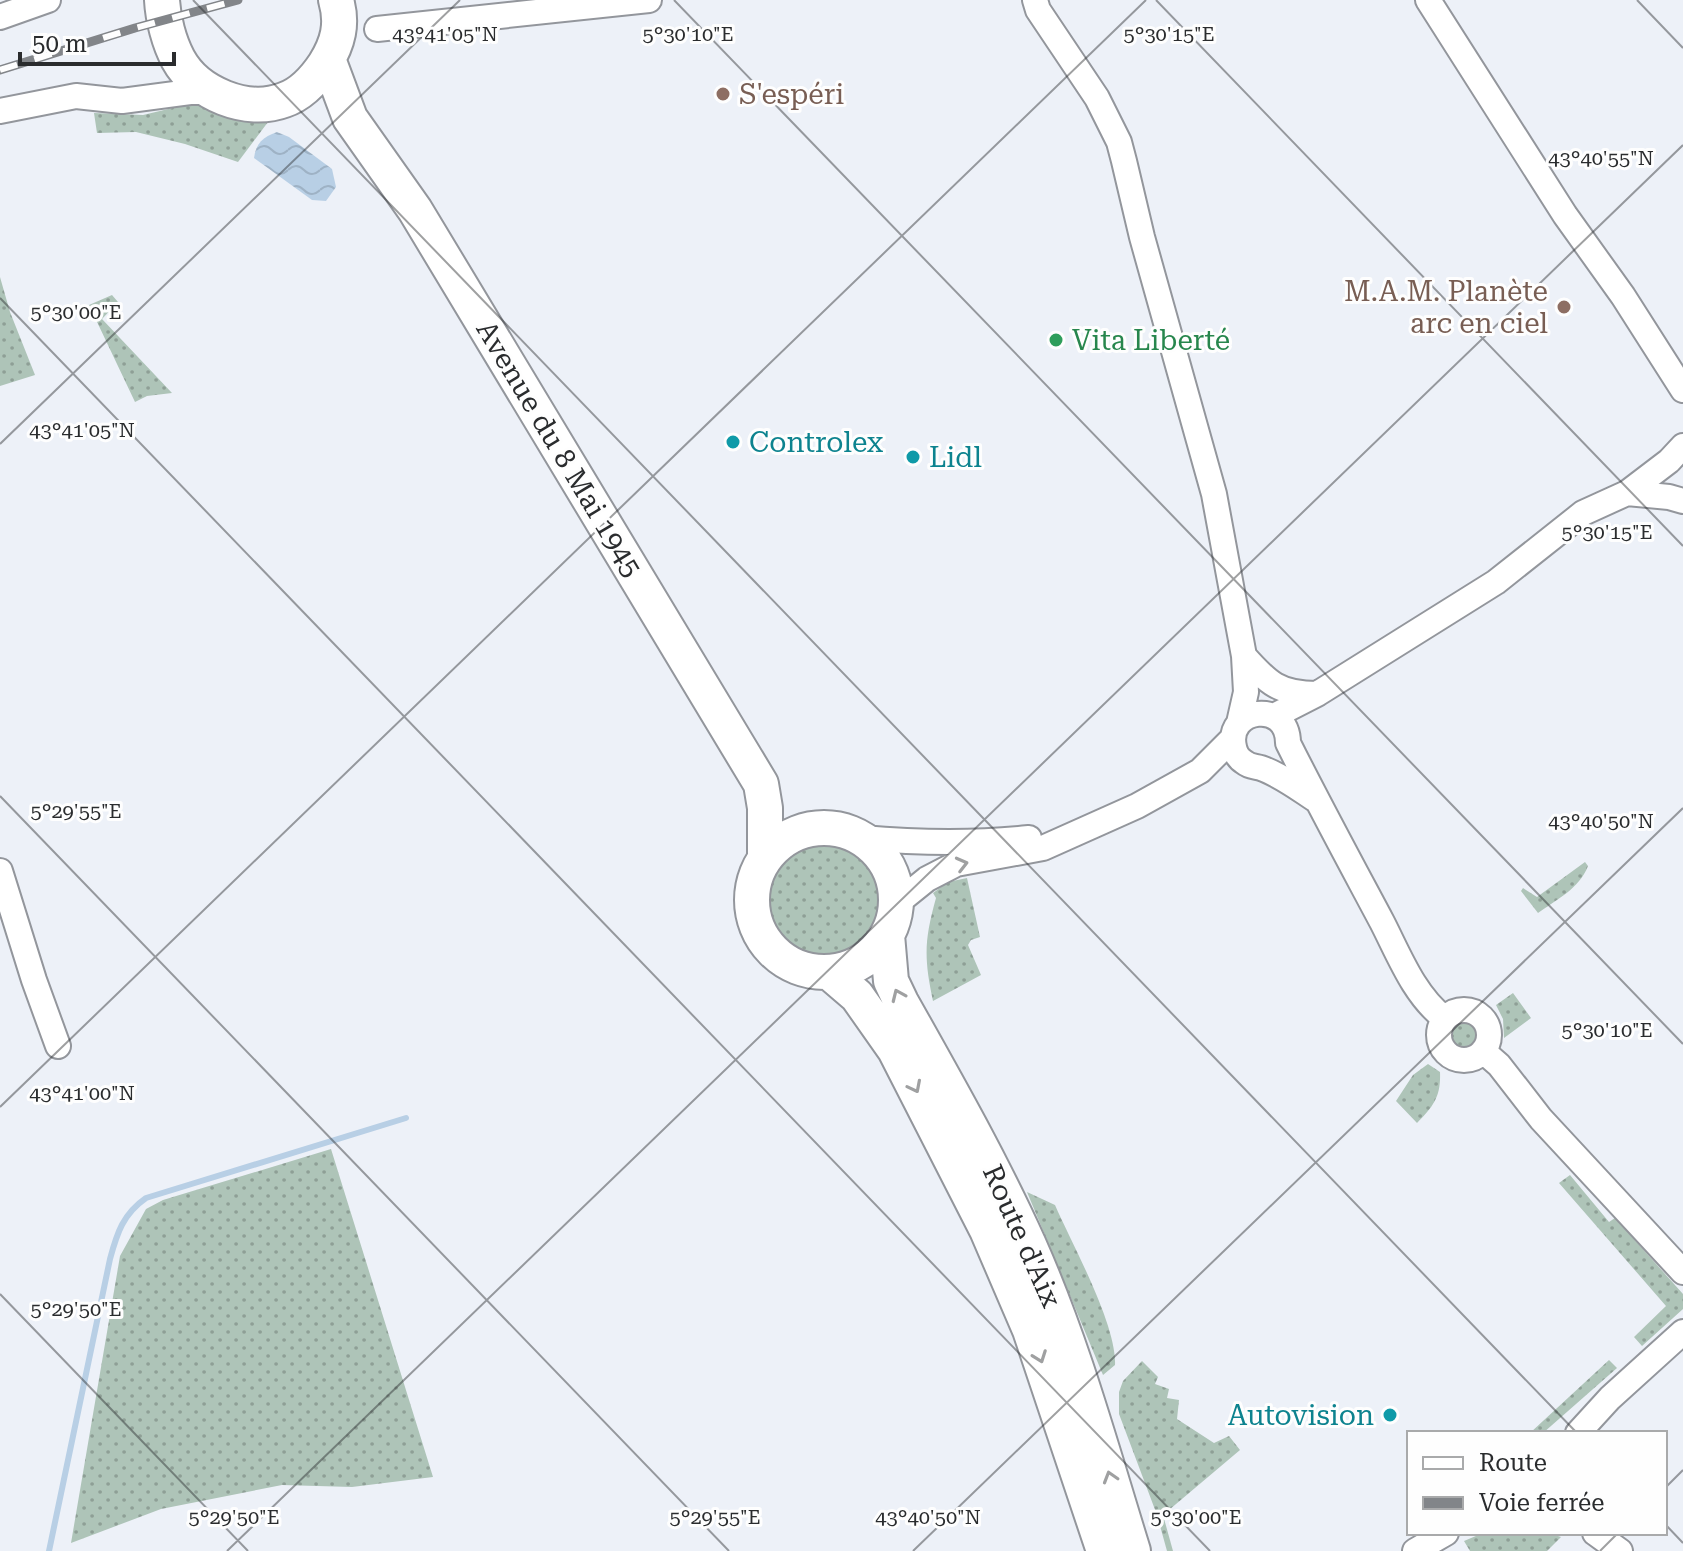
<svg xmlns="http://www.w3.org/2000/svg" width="1683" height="1551" viewBox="0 0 1683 1551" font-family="'Roboto Serif',serif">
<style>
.grass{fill:url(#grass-dots)}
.water{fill:url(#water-waves)}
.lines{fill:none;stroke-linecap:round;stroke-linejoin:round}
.stream{stroke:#b8cfe5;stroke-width:6}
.street-casing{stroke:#93969c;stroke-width:28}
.secondary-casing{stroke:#93969c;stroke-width:38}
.street{stroke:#fff;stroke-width:24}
.secondary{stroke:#fff;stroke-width:34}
.rail-casing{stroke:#828589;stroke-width:9}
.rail{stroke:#fefefe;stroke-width:6;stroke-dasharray:18;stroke-linecap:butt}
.oneway{stroke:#9fa0a1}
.ticks{fill:none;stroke:#2a2c2e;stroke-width:2;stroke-opacity:0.45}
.education-dot{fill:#8d6e63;stroke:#fefefe;stroke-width:3}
.leisure-dot{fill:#2e9e5b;stroke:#fefefe;stroke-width:3}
.culture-dot{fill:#0f9aa8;stroke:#fefefe;stroke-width:3}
.labels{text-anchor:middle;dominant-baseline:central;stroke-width:6;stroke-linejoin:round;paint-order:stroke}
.education-label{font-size:28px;fill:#785e54;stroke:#fefefe;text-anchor:start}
.leisure-label{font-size:28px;fill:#27864d;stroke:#fefefe;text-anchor:start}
.culture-label{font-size:28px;fill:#0d838f;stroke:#fefefe;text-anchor:start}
.street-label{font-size:28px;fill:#2a2c2e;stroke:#fefefe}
.ticks-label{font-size:20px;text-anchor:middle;fill:#2a2c2e;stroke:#fefefe;stroke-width:6;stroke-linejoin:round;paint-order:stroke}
</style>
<defs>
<pattern id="grass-dots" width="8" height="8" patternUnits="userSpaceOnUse" patternTransform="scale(2)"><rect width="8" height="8" fill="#aec4b8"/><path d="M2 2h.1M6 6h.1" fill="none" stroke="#8e9f96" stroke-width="1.8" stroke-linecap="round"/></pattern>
<pattern id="water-waves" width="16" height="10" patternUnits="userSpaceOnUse" patternTransform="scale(2)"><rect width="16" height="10" fill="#b8cfe5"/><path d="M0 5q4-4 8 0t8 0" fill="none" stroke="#9eb2c5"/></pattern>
</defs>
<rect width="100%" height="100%" fill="#edf1f8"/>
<path class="grass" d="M 185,105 L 200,106 L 235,118 L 268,122 L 238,162 L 185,144 L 136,132 L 97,133 L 94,113 L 143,115 Z
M 0,277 L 10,312 L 35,375 L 0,386 Z
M 112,295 L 118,302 L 102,319 L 172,393 L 147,396 L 135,402 L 89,305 Z
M765 901a59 59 0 1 1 118 0a59 59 0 1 1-118 0Z
M 1585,862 L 1588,866 C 1579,889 1557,899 1538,913 L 1521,891 L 1523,888 L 1537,897 Z
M 967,878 L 980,937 L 971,940 L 968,945 L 981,975 L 933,1001 C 924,958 924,941 936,898 L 933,893 L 948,882 Z
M 1513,993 L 1531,1018 L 1504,1038 L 1503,1019 L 1496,1005 Z
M1450 1035a15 15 0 1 1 30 0a15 15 0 1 1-30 0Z
M 1428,1064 L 1440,1072 C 1441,1096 1434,1106 1417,1123 L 1396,1101 L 1413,1075 Z
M 331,1149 L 433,1477 L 352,1487 L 282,1485 L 161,1509 L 71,1543 L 120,1256 L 146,1209 L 163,1200 Z
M 1570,1175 L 1609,1222 L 1615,1218 L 1683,1294 L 1683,1309 L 1642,1346 L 1634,1337 L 1666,1306 L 1559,1183 Z
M 1027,1192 L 1055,1205 C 1072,1244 1117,1325 1115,1365 L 1103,1375 Z
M 1609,1360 L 1617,1368 L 1543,1433 L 1530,1433 Z
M 1142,1361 L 1158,1377 L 1155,1384 L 1169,1389 L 1167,1398 L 1179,1400 L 1177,1419 L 1214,1443 L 1229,1436 L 1240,1450 L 1163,1515 L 1173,1551 L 1167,1551 L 1157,1515 L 1119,1414 L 1119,1392 L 1123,1381 Z
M 1483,1533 L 1549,1533 L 1561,1537 L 1547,1551 L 1470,1551 L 1464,1541 Z"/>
<path class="water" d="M 277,132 L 289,137 L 332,169 L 336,187 L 326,201 L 312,200 L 254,158 C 256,143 263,137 277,132 Z"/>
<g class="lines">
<path class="stream" d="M 49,1551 L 110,1259 C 117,1233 123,1214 146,1198 L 406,1118"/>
<defs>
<path id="street" d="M 1035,0 L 1038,10 L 1097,98 L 1119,142 L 1124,161 L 1142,237 L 1214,494 L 1244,656 L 1246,692 L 1239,723
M 1428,0 L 1565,215 L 1623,296 L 1683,390
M 0,17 L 48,0
M 377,29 L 649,0
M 0,111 L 76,96 L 122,101 L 190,92 L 212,92
M 1627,493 L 1669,497 L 1683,501
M 1244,656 C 1268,683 1279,694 1317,694
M 1274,716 L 1317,694 L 1496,582 L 1583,513 L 1627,493 L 1669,461 L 1683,446
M 1316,800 C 1299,789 1281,775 1261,768 C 1255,766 1250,767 1244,762 C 1239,759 1235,753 1234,747 C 1225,708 1288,699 1288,743 C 1318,803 1350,862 1382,922 C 1399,955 1414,995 1444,1018
M 862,838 C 918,843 973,844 1029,838
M 0,871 L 34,980 L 58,1046
M 896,904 L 927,879 L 956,864 L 1043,848 L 1137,806 L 1200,771 L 1233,738
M1439 1035a25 25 0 1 1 50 0a25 25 0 1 1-50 0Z
M 1483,1051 L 1499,1065 L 1541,1119 L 1683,1272
M 1578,1433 L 1610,1398 L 1683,1332
M 1595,1533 L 1620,1551
M 1415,1551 L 1446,1533"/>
<path id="secondary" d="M 162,0 C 163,19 169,42 178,59 C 197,94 247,114 284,100 C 302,94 315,79 325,64 C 338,43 343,24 336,0
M 328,59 L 350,118 L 415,210 L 761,784 L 765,808 L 765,858
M752 900a72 72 0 1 1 144 0a72 72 0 1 1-144 0Z
M 887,935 L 891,981 L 901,1002 C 946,1082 991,1161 1029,1245 C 1073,1344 1101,1448 1133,1551
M 829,972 L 857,996 L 895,1050 L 987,1230 L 1030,1330 L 1104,1551"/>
</defs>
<use href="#street" class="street-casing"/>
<use href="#secondary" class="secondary-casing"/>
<use href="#street" class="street"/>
<use href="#secondary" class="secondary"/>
<defs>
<path id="rail" d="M 0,70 L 135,28 L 238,0"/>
</defs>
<use href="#rail" class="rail-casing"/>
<use href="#rail" class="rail"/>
</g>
<defs><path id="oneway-chevron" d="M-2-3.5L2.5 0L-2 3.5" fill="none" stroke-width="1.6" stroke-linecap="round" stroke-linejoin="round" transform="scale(2)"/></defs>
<g class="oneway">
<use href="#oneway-chevron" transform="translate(962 864) rotate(-14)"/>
<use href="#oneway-chevron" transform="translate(898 995) rotate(-114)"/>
<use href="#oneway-chevron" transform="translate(915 1087) rotate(63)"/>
<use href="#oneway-chevron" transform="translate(1040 1357) rotate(70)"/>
<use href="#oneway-chevron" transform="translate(1110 1477) rotate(-107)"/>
</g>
<path class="ticks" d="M 193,0 L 1577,1433M 674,0 L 1683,1044M 1156,0 L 1683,546M 1637,0 L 1683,48M 0,298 L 1210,1551M 0,444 L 460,0M 0,796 L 729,1551M 0,1107 L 1146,0M 0,1294 L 248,1551M 1665,1488 L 1683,1470M 1665,1524 L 1683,1543M 227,1551 L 1683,145M 913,1551 L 1683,808M 1600,1551 L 1618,1533"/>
<g class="education-dot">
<circle cx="723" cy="94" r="8"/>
<circle cx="1564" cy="307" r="8"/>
</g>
<circle class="leisure-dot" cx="1056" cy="340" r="8"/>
<g class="culture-dot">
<circle cx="733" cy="442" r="8"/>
<circle cx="913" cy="457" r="8"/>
<circle cx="1390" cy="1415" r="8"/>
</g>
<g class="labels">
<g class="education-label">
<text x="739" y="94">S'espéri</text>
<text x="1548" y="291" text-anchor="end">M.A.M. Planète<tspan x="1548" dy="32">arc en ciel</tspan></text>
</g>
<g class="leisure-label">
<text x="1072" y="340">Vita Liberté</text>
</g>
<g class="culture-label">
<text x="749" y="442">Controlex</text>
<text x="929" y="457">Lidl</text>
<text x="1374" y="1415" text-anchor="end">Autovision</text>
</g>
<g class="street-label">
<text transform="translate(559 449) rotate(59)">Avenue du 8 Mai 1945</text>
<text transform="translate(1022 1236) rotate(66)">Route d'Aix</text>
</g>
</g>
<g class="ticks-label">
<text x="445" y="41">43°41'05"N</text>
<text x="688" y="41">5°30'10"E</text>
<text x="1169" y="41">5°30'15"E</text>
<text x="1601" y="165">43°40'55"N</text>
<text x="76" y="319">5°30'00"E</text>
<text x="82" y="437">43°41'05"N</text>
<text x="1607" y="539">5°30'15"E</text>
<text x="76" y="818">5°29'55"E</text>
<text x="1601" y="828">43°40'50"N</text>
<text x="1607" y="1037">5°30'10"E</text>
<text x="82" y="1100">43°41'00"N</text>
<text x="76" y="1316">5°29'50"E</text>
<text x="234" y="1524">5°29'50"E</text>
<text x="715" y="1524">5°29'55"E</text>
<text x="1196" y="1524">5°30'00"E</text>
<text x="928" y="1524">43°40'50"N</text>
</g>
<rect x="1407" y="1431" width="260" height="104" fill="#fefefe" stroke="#a9aaab" stroke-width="2"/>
<rect x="1423" y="1457" width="40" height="12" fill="#ffffff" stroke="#a9aaab" stroke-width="2"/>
<text x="1479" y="1471" font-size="24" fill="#2a2c2e">Route</text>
<rect x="1423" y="1497" width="40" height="12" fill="#828589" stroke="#a9aaab" stroke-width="2"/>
<text x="1479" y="1511" font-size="24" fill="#2a2c2e">Voie ferrée</text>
<path d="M20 52v12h154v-12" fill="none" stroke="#2a2c2e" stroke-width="4"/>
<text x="32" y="52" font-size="24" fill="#2a2c2e" stroke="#fefefe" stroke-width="6" paint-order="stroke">50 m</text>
</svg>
